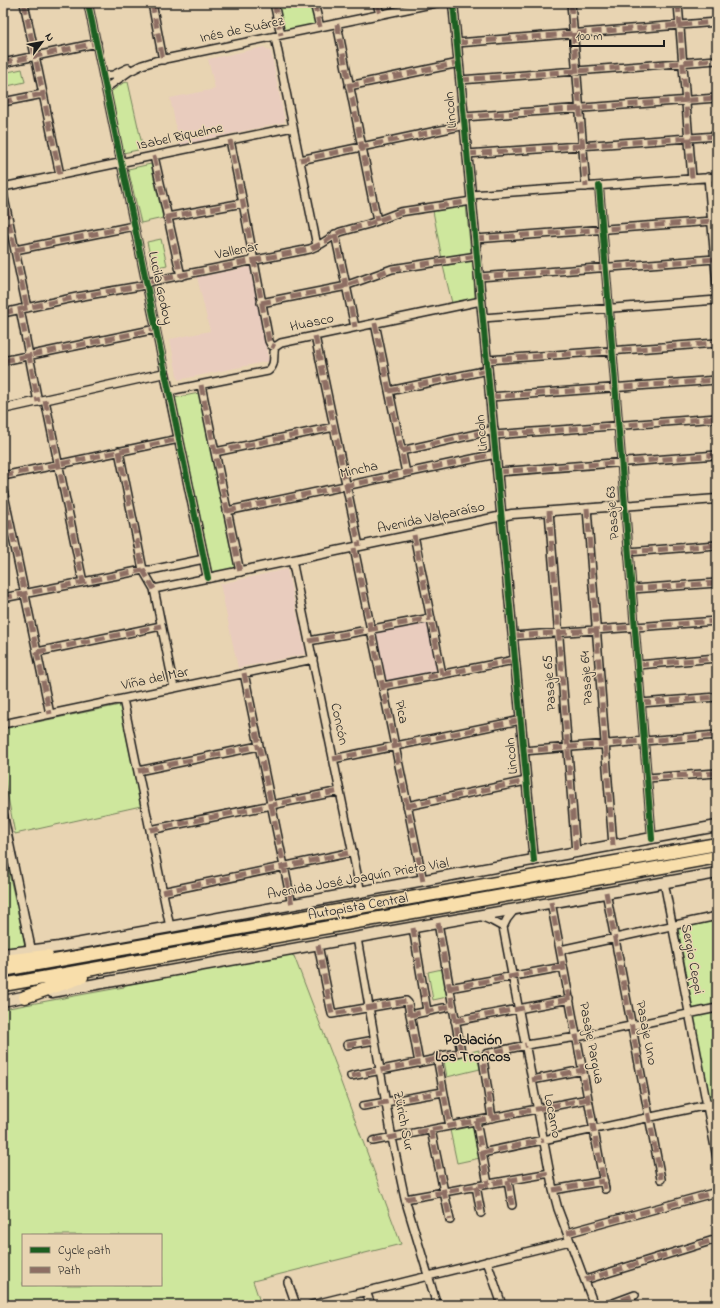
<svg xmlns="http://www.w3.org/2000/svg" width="720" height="1308" viewBox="0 0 720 1308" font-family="'Indie Flower',sans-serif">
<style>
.built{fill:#e9ccbe}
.green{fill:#cee79d;stroke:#75825c;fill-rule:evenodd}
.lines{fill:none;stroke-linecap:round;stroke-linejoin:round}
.minor-casing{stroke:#1c1c1c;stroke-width:10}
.tertiary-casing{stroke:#1c1c1c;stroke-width:11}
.secondary-casing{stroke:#1c1c1c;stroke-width:13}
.motorway-casing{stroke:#1c1c1c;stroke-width:15}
.minor{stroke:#e8d4b2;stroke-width:7}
.tertiary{stroke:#e8d4b2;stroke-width:8}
.secondary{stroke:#e8d4b2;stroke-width:10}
.motorway{stroke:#f8deab;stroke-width:12}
.quiet{stroke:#8d6e63;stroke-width:5;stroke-dasharray:10 5;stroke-linecap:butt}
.cycleway-casing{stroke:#e8d4b2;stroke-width:8}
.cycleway{stroke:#1b5e20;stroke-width:6}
.labels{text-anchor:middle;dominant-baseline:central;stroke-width:3;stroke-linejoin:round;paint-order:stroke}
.street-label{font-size:14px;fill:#1c1c1c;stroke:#e8d4b2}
.neighbourhood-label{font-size:15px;font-weight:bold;fill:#1c1c1c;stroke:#e8d4b2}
</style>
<rect width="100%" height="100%" fill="#e8d4b2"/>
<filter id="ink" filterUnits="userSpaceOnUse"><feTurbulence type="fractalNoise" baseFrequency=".025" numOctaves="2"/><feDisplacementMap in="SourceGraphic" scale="8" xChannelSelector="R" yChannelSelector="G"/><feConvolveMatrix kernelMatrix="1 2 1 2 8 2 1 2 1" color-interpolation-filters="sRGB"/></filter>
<g filter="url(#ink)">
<path class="built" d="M 264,47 L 271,52 L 285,122 L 180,145 L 170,98 L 215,89 L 208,59 Z
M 250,267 L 269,361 L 178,380 L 170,339 L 210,331 L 197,277 Z
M 287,569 L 306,654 L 238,668 L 220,584 Z
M 428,622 L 437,671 L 385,682 L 374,632 Z"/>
<path class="green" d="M 278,3 L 312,3 L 316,26 L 284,32 Z
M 22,69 L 25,82 L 3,87 L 3,73 Z
M 128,82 L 143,149 L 123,153 L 109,93 L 123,83 Z
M 151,164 L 163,218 L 141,223 L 128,169 Z
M 466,205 L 471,253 L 442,259 L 433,211 Z
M 161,239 L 167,265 L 153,268 L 147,242 Z
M 473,260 L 475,299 L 452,303 L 443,266 Z
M 199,393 L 235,568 L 210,573 L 174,398 Z
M 120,705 L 141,806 L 15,834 L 3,771 L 3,729 Z
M 3,847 L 25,943 L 21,949 L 3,952 Z
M 716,920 L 717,926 L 717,1005 L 693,1009 L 678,928 Z
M 292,954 L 293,956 L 294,956 L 337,1068 L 336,1069 L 401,1244 L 253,1281 L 261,1305 L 3,1305 L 3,1009 L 124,987 L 124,985 ZM 23,1235 L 161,1235 L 161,1285 L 23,1285 Z
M 442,969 L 447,997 L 433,1000 L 428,972 Z
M 717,1012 L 717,1102 L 710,1103 L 693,1017 Z
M 479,1050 L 478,1059 L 480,1069 L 447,1077 L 444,1061 L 446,1058 Z
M 473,1125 L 480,1158 L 457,1163 L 450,1130 Z"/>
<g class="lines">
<defs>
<path id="minor" d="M 24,3 L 60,175
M 88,3 L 165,373
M 152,3 L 163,60
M 274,3 L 281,35
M 314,3 L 320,27
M 377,3 L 380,15
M 571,3 L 586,187
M 678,3 L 692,179
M 337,24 L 377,221
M 275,37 L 317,246
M 457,43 L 717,22
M 3,63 L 97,43
M 103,76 L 113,75 L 128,68
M 460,80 L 717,60
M 349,86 L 459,63
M 106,88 L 130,71 L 142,65 L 155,61 L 436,3
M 3,102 L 43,94
M 464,117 L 717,98
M 230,140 L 243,203 L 269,341 L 271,345 L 275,347
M 467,154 L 717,136
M 154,156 L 181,276
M 300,160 L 465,125
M 708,177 L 717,286
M 599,186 L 652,839
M 3,187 L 293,127
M 3,193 L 27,308
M 471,195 L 717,177
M 167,217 L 243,203
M 335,234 L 355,327
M 475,239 L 712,221
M 15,250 L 134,226
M 479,277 L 715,259
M 261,303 L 342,287 L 392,269 L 477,256
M 20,309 L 38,402
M 3,313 L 77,297 L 140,286 L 153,281 L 310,249 L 321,244 L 340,232 L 369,224 L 400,212 L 472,201
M 483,318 L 717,300
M 375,323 L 406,473
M 315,336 L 359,546
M 487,360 L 717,343
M 3,361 L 156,329
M 201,385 L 240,572
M 169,391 L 268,371 C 277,364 272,356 275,347 L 281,343 L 481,301
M 389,391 L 488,370
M 490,397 L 717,380
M 45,400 L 83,582
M 494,435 L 717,418
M 119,451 L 143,570 L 154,589 L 174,688
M 401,451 L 494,430
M 215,452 L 334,427
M 498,472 L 717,455
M 3,476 L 179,439
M 3,490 L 50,714
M 587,508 L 613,846
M 227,511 L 496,454
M 549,511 L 576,853
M 414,535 L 442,674
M 354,548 L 423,881
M 628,552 L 717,545
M 292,560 L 361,893
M 154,589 L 208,578
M 632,589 L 717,583
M 3,598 L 143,570 L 151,570 L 204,559
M 513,636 L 717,621
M 309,641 L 431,618
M 37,652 L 161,626
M 638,665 L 717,658
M 244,673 L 292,905
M 383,686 L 515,660
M 123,699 L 170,927
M 641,703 L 717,697
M 3,724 L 313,659
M 523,751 L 717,735
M 333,759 L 521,720
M 138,771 L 259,746
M 647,778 L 717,773
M 407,806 L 526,781
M 150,830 L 340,791
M 664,882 L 717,1158
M 162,892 L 353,852
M 606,892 L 661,1179
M 551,902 L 605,1189
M 515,909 L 507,919 L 503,927 L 553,1190 L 558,1209 L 594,1305
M 480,916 L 492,921 L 503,927
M 438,923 L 461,1052 L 437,1057 L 450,1126
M 413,928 L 427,1011
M 357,938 L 392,1138 L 405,1199 L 437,1305
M 318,945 L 332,1014 L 406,1001 L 408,1003 L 419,1063
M 560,950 L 717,916
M 449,988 L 563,967
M 410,1015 L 453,1006
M 455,1021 L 570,999
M 347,1045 L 375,1040
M 351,1076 L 437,1059
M 532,1080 L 583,1070
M 363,1106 L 443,1092
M 492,1118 L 483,1059 L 486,1054 L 526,1045 L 577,1037 L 717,1008
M 476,1121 L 488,1184
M 431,1130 L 450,1220
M 373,1141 L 588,1099
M 482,1153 L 717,1103
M 508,1181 L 512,1205
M 476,1186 L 481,1213
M 553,1190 L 604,1181
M 405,1199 L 550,1173
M 567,1233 L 717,1192
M 487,1261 L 502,1305
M 585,1280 L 717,1239
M 288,1282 L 296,1305
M 366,1291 L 371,1305
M 311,1305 L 570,1241
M 608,1305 L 635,1295"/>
<path id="tertiary" d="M 453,3 L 534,861
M 3,409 L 165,373 L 208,578 L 512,514 L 717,499
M 3,815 L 31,950"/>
<path id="secondary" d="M 3,954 L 59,947 L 170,927 L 717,826
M 52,992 L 717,873
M 3,1001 L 32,995"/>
<path id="motorway" d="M 3,961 L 47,956
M 3,970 L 717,844
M 3,985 L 447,906 L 717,857
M 25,997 L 82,977"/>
</defs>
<use href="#minor" class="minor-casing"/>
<use href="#tertiary" class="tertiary-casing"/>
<use href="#secondary" class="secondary-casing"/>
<use href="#motorway" class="motorway-casing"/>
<use href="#minor" class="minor"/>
<use href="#tertiary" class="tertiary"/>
<use href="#secondary" class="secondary"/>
<use href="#motorway" class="motorway"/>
<path class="quiet" d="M 24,3 L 60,175
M 152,3 L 163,60
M 274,3 L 281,35
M 314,3 L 320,27
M 377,3 L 380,15
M 571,3 L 586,187
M 678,3 L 692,179
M 337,24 L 377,221
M 457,43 L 717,22
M 3,63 L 97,43
M 460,80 L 717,60
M 349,86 L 459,63
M 3,102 L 43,94
M 464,117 L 717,98
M 230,140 L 243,203 L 269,341 L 271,345 L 275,347
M 467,154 L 717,136
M 154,156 L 181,276
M 300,160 L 465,125
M 3,193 L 27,308
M 167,217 L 243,203
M 335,234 L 355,327
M 475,239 L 712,221
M 15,250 L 134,226
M 479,277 L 715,259
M 261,303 L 342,287 L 392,269 L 477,256
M 20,309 L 38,402
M 3,313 L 77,297 L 140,286 L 153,281 L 310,249 L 321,244 L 340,232 L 369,224 L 400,212 L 472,201
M 375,323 L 406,473
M 315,336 L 359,546
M 487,360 L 717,343
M 3,361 L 156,329
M 201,385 L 240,572
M 389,391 L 488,370
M 490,397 L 717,380
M 45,400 L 83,582
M 494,435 L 717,418
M 119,451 L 143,570 L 154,589
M 401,451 L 494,430
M 215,452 L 334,427
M 498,472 L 717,455
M 3,476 L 179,439
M 3,490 L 50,714
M 587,508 L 613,846
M 227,511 L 496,454
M 549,511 L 576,853
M 414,535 L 442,674
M 354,548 L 423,881
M 628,552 L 717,545
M 632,589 L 717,583
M 3,598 L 143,570
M 513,636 L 717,621
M 309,641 L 431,618
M 37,652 L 161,626
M 638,665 L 717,658
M 244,673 L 292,905
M 383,686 L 515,660
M 641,703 L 717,697
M 523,751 L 717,735
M 333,759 L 521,720
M 138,771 L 259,746
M 647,778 L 717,773
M 407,806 L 526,781
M 150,830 L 340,791
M 162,892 L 353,852
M 606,892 L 661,1179
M 551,902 L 605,1189
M 438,923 L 461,1052 L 437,1057 L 450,1126
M 413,928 L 427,1011
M 318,945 L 332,1014 L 406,1001 L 408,1003 L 419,1063
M 449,988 L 563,967
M 410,1015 L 453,1006
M 455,1021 L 570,999
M 347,1045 L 375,1040
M 351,1076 L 437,1059
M 532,1080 L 583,1070
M 363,1106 L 443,1092
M 492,1118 L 483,1059 L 486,1054 L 526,1045
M 476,1121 L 488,1184
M 431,1130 L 450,1220
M 373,1141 L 588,1099
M 482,1153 L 544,1140
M 508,1181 L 512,1205
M 476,1186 L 481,1213
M 553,1190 L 604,1181
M 405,1199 L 550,1173
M 567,1233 L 717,1192
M 585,1280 L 717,1239
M 608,1305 L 635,1295"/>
<defs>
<path id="cycleway" d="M 88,3 L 208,578
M 453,3 L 534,861
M 599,186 L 652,839"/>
</defs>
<use href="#cycleway" class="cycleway-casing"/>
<use href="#cycleway" class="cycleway"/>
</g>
</g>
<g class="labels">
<g class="street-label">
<text transform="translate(242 30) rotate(-12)">Inés de Suárez</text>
<text transform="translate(451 110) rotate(-95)">Lincoln</text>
<text transform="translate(180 137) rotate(-12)">Isabel Riquelme</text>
<text transform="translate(237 251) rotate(-12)">Vallenar</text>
<text transform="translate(160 288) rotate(78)">Lucila Godoy</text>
<text transform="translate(312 323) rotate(-12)">Huasco</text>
<text transform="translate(482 433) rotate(-95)">Lincoln</text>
<text transform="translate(359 470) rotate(-12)">Mincha</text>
<text transform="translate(613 513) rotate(-95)">Pasaje 63</text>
<text transform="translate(431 518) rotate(-12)">Avenida Valparaíso</text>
<text transform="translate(587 678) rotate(-94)">Pasaje 64</text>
<text transform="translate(155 679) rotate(-12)">Viña del Mar</text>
<text transform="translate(550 683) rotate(-94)">Pasaje 65</text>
<text transform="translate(401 712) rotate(78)">Pica</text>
<text transform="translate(339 724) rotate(78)">Concón</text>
<text transform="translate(512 756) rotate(-95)">Lincoln</text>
<text transform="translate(358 879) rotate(-10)">Avenida José Joaquín Prieto Vial</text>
<text transform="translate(358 907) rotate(-10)">Autopista Central</text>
<text transform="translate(692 959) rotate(79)">Sergio Ceppi</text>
<text transform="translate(646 1033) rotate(79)">Pasaje Uno</text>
<text transform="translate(591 1043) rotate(79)">Pasaje Pargua</text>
<text transform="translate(552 1116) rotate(79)">Locarno</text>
<text transform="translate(403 1121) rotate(79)">Zürich Sur</text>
</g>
<g class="neighbourhood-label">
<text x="473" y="1040">Población<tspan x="473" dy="17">Los Troncos</tspan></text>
</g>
</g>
<rect width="720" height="1308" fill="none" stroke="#e8d4b2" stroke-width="16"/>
<rect x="8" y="8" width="704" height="1292" fill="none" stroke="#1c1c1c" stroke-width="1.5" filter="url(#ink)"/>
<rect x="22" y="1234" width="140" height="52" fill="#e8d4b2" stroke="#968a76"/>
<rect x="30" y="1247" width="20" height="6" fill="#1b5e20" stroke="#968a76"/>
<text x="58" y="1254" font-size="12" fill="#1c1c1c">Cycle path</text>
<rect x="30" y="1267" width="20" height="6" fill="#8d6e63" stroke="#968a76"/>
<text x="58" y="1274" font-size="12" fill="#1c1c1c">Path</text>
<g transform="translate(42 42) rotate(58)" stroke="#e8d4b2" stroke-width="3" paint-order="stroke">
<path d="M0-3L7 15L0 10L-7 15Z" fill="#1c1c1c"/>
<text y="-6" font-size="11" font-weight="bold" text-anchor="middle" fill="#1c1c1c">N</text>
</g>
<path d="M570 40v6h94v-6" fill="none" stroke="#1c1c1c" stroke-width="2"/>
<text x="576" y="40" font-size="12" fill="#1c1c1c" stroke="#e8d4b2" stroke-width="3" paint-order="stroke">100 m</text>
</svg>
